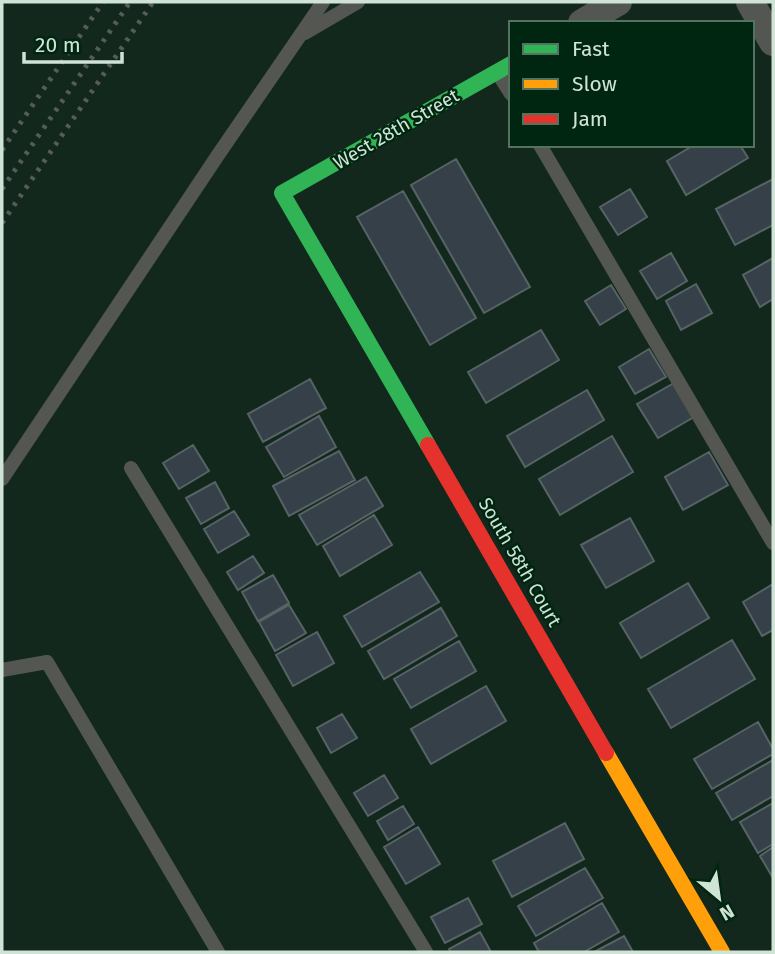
<svg xmlns="http://www.w3.org/2000/svg" width="775" height="954" viewBox="0 0 775 954" font-family="'Fira Sans',sans-serif">
<style>
.building{fill:#354049;stroke:#576365;stroke-width:2}
.lines{fill:none;stroke-linecap:round;stroke-linejoin:round}
.lane{stroke:#545751;stroke-width:14}
.street{stroke:#545751;stroke-width:28}
.fast{stroke:#30b455;stroke-width:16}
.slow{stroke:#ff9f0a;stroke-width:16}
.jam{stroke:#e5322d;stroke-width:16}
.rail{stroke:#565c56;stroke-width:5;stroke-dasharray:3.5 7;stroke-linecap:butt}
.labels{text-anchor:middle;dominant-baseline:central;stroke-width:5;stroke-linejoin:round;paint-order:stroke}
.street-label{font-size:19px;fill:#d0e4d6;stroke:#002612}
</style>
<rect width="100%" height="100%" fill="#12281c"/>
<path class="building" d="M 694,145 L 740,145 L 748,158 L 686,195 L 667,161 Z
M 456,159 L 530,287 L 484,313 L 411,185 Z
M 773,179 L 773,225 L 735,245 L 716,209 Z
M 630,189 L 647,217 L 618,235 L 600,207 Z
M 403,191 L 476,318 L 430,345 L 357,217 Z
M 671,253 L 687,281 L 657,299 L 640,271 Z
M 773,258 L 773,299 L 760,307 L 743,275 Z
M 696,284 L 712,313 L 681,330 L 666,301 Z
M 611,285 L 626,309 L 600,325 L 585,301 Z
M 541,330 L 559,360 L 486,403 L 468,372 Z
M 649,349 L 666,377 L 635,394 L 619,367 Z
M 310,379 L 326,408 L 263,442 L 248,414 Z
M 674,383 L 694,417 L 658,438 L 637,404 Z
M 587,390 L 604,420 L 525,467 L 507,436 Z
M 319,416 L 336,447 L 284,477 L 266,447 Z
M 612,436 L 633,472 L 560,515 L 539,479 Z
M 193,445 L 209,471 L 179,489 L 163,463 Z
M 339,451 L 355,480 L 289,516 L 273,486 Z
M 709,452 L 728,485 L 683,510 L 665,477 Z
M 366,477 L 383,506 L 317,545 L 299,515 Z
M 215,482 L 229,508 L 201,524 L 186,498 Z
M 234,511 L 249,535 L 218,553 L 204,529 Z
M 374,515 L 392,545 L 340,576 L 323,546 Z
M 630,518 L 654,561 L 606,588 L 581,545 Z
M 253,556 L 264,573 L 238,590 L 227,572 Z
M 420,572 L 439,602 L 362,647 L 344,616 Z
M 273,575 L 289,603 L 258,621 L 242,592 Z
M 688,583 L 709,618 L 641,658 L 620,623 Z
M 773,584 L 773,630 L 762,636 L 743,602 Z
M 289,605 L 306,633 L 275,651 L 259,622 Z
M 441,608 L 457,636 L 384,679 L 368,651 Z
M 317,632 L 334,663 L 293,686 L 276,655 Z
M 732,640 L 755,679 L 671,728 L 648,689 Z
M 459,641 L 476,671 L 411,708 L 394,679 Z
M 486,686 L 506,721 L 431,764 L 411,729 Z
M 342,714 L 357,738 L 331,753 L 317,728 Z
M 758,722 L 773,749 L 773,754 L 712,789 L 694,759 Z
M 773,760 L 773,796 L 732,820 L 716,793 Z
M 384,775 L 398,798 L 368,816 L 354,793 Z
M 773,803 L 773,844 L 758,853 L 740,822 Z
M 403,806 L 414,824 L 388,840 L 377,821 Z
M 565,823 L 584,859 L 512,897 L 493,861 Z
M 418,827 L 440,864 L 406,884 L 384,847 Z
M 773,847 L 773,878 L 760,856 Z
M 585,868 L 603,898 L 536,936 L 518,906 Z
M 468,898 L 482,924 L 445,943 L 431,917 Z
M 602,903 L 619,932 L 584,952 L 539,952 L 534,943 Z
M 480,932 L 491,952 L 451,952 L 449,949 Z
M 624,936 L 633,952 L 594,952 Z"/>
<g class="lines">
<path class="lane" d="M 305,33 L 358,2
M 497,72 L 511,94
M 540,145 L 773,543
M 131,468 L 426,952
M 2,479 L 218,155 L 323,2
M 2,670 L 47,662 L 218,952"/>
<path class="street" d="M 750,2 L 773,42
M 582,23 L 618,2"/>
<path class="fast" d="M 428,445 L 282,193 L 511,64"/>
<path class="slow" d="M 606,753 L 722,952"/>
<path class="jam" d="M 428,445 L 606,753"/>
<path class="rail" d="M 2,150 L 103,2
M 2,189 L 130,2
M 2,223 L 153,2"/>
</g>
<g class="labels">
<g class="street-label">
<text transform="translate(396 129) rotate(-30)">West 28th Street</text>
<text transform="translate(520 562) rotate(60)">South 58th Court</text>
</g>
</g>
<rect width="775" height="954" fill="none" stroke="#d0e4d6" stroke-width="7"/>
<rect x="509" y="21" width="245" height="126" fill="#002612" stroke="#537260" stroke-width="2"/>
<rect x="523" y="44" width="35" height="10" fill="#30b455" stroke="#537260" stroke-width="2"/>
<text x="572" y="56" font-size="21" fill="#d0e4d6">Fast</text>
<rect x="523" y="79" width="35" height="10" fill="#ff9f0a" stroke="#537260" stroke-width="2"/>
<text x="572" y="91" font-size="21" fill="#d0e4d6">Slow</text>
<rect x="523" y="114" width="35" height="10" fill="#e5322d" stroke="#537260" stroke-width="2"/>
<text x="572" y="126" font-size="21" fill="#d0e4d6">Jam</text>
<g transform="translate(719 898) rotate(151)" stroke="#002612" stroke-width="5" paint-order="stroke">
<path d="M0-5L12 26L0 18L-12 26Z" fill="#d0e4d6"/>
<text y="-10" font-size="19" font-weight="bold" text-anchor="middle" fill="#d0e4d6">N</text>
</g>
<path d="M24 52v10h98v-10" fill="none" stroke="#d0e4d6" stroke-width="3.5"/>
<text x="35" y="52" font-size="21" fill="#d0e4d6" stroke="#002612" stroke-width="5" paint-order="stroke">20 m</text>
</svg>
